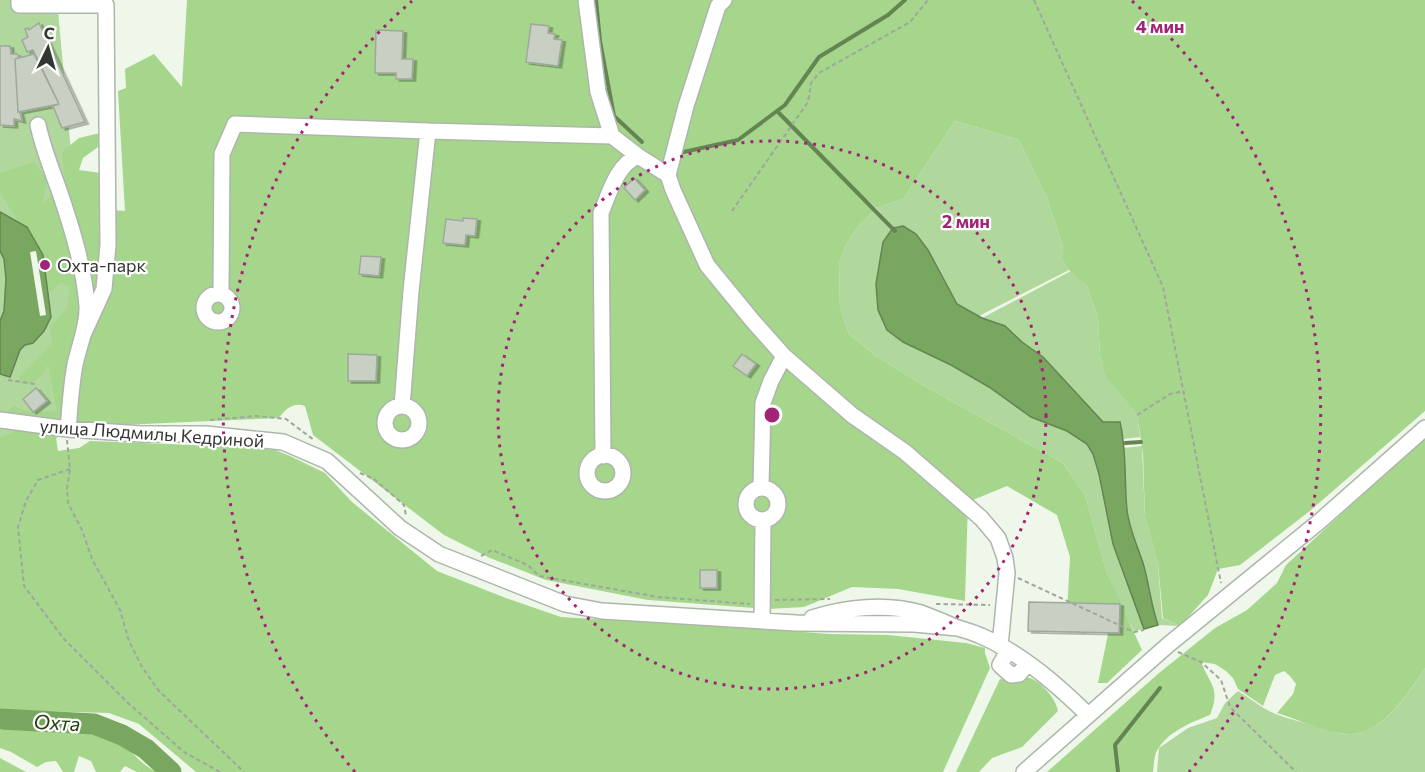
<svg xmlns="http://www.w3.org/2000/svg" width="1425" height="772" viewBox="0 0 1425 772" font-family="Commissioner,sans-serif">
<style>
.green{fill:#b0d89c}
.forest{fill:#a5d68c}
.water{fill:#79a760;stroke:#648552;stroke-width:1.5}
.pier{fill:#eff7eb}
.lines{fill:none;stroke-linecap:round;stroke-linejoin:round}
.stream{stroke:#648552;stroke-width:4}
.river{stroke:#79a760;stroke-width:21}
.building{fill:#c8d0c4;stroke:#a0a89c;stroke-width:1.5;filter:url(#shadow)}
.minor-casing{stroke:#adb6aa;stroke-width:18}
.path{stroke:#9fa69d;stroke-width:2;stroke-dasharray:4.5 3;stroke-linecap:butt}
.minor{stroke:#fff;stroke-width:15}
.ring{fill:none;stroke:#a22477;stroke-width:3;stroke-dasharray:3 6}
.poi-dot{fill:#a22477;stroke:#fff;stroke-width:2}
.labels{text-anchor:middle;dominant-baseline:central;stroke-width:4.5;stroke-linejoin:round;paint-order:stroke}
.poi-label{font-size:18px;fill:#333732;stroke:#fff;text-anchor:start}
.street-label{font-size:18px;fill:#333732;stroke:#fff}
.water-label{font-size:20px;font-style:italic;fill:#254311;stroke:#fff}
.centre{fill:#a22477;stroke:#fff;stroke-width:3}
.ring-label{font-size:18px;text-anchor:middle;font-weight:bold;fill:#a22477;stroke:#fff;stroke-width:4.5;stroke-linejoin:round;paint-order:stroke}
</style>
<defs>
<filter id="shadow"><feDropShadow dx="3.5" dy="2" stdDeviation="0" flood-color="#0004"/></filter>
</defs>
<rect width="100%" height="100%" fill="#eff7eb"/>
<path class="green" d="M 0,0 L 57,0 L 70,141 L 112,389 L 0,488 Z
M 955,121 L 1019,140 L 1048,201 L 1063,247 L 1063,261 L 1069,270 L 979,316 L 957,304 L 903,226 L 894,227 L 876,208 L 903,199 Z
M 874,211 L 892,229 L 883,242 L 881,261 L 887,330 L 903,342 L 951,365 L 989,387 L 1031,417 L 1067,431 L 1087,444 L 1093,454 L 1099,474 L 1113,544 L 1144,629 L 1134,631 L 1120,604 L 1107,573 L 1085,495 L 1063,463 L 919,383 L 876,356 L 849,334 L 840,308 L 839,263 L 847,243 L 859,225 Z
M 1071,271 L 1087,286 L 1098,318 L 1100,355 L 1105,374 L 1137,415 L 1140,437 L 1124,439 L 1119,423 L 1103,422 L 1077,395 L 1005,326 L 982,318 Z
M 1142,446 L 1145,517 L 1158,564 L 1162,618 L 1180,626 L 1158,625 L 1151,606 L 1142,562 L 1135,545 L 1127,511 L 1124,448 Z
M 1425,668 L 1425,772 L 1157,772 L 1159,748 L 1188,728 L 1217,718 L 1225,703 L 1238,691 C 1248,697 1258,705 1269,711 C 1281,717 1295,720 1308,724 C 1320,727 1331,732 1343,734 C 1381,738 1407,695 1425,668 Z"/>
<path class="forest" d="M 187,0 L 1425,0 L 1425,411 L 1311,510 L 1240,565 L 1218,569 L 1208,595 L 1180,626 L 1163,618 L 1158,564 L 1145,517 L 1143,454 L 1137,415 L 1105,375 L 1100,355 L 1098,318 L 1087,286 L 1069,270 L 1063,261 L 1063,247 L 1048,201 L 1019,140 L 955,121 L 903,199 L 876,208 L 837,171 L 874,211 L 859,225 L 847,243 L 839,263 L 840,308 L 849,334 L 876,356 L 919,383 L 1063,463 L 1085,495 L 1107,573 L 1142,650 L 1107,683 L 1098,683 L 1108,634 L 1067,611 L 1070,557 L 1057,515 L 1007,486 L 968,502 L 965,601 L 898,589 L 852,587 L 804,607 L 768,609 L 648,600 L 546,580 L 490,558 L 444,535 L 313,435 L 305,406 C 293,402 286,409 279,418 L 121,425 L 4,416 L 13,406 L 29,412 L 57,411 L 48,365 L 40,377 L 29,384 L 21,383 L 19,377 L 52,343 L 50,327 L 67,309 L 70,287 L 61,282 L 51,292 L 46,282 L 46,270 L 27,228 L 19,223 L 0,192 L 0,173 L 34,162 L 47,180 L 43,204 L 65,181 L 62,152 L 79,138 L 100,133 L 98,147 L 83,158 L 79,170 L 101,173 L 112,210 L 125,211 L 118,91 L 126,88 L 125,69 L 154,54 L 182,87 Z
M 17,431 L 50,433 L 56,438 L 58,451 L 79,448 L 90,441 L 247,447 L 275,450 L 290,456 L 325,473 L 352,502 L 437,571 L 506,598 L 561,617 L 608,620 L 660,619 L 699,624 L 829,634 L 888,635 L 966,643 L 985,648 L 985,653 L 990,668 L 943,772 L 196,772 L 139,724 L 109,713 L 0,710 L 0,437 Z
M 1425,437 L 1425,668 C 1407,694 1382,737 1345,734 C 1324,732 1297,719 1277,713 L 1293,694 L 1296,684 L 1290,676 L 1284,671 L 1275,675 L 1263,706 L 1238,689 L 1233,678 L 1226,671 L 1215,664 L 1201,662 C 1210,685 1221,688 1210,715 C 1192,722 1169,731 1158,749 C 1154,754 1154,765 1153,772 L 1047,772 L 1159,673 L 1215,628 L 1247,610 L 1277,583 L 1286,565 Z
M 1027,677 C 1040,680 1056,698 1058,711 L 1022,747 L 992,758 L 979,772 L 956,772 L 1000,679 L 1017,681 Z
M 10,726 C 37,727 101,727 121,743 C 134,753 140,764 157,772 L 137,772 L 125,766 L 120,772 L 96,772 L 91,761 L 79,756 L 74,772 L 63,772 L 56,761 L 46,762 L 37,767 L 11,752 L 0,748 L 0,730 Z
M 0,758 L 26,772 L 0,772 Z"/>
<path class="water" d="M 0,212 L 27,227 L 43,255 L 51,317 L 44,331 L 33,343 L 25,345 L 20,350 L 10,377 L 0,374 L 0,321 L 4,311 L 6,279 L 4,259 L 0,251 Z
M 903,226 L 916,234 L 928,250 L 957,304 L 982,318 L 1005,326 L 1022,342 L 1043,357 L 1103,422 L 1120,422 C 1127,451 1124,480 1127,510 C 1129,528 1137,545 1143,563 C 1149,583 1151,605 1158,625 L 1144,629 L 1113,544 L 1099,474 L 1093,454 L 1087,444 L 1067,431 L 1031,417 L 989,387 L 951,365 L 903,342 L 887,330 L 878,310 L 876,284 L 883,242 L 893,228 Z"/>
<path class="pier" d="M 36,251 L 46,315 L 40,316 L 30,252 Z"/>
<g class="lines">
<path class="stream" d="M 596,0 L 600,41 L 614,116 L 642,142
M 777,111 L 895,231
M 679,153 L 738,140 L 785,105 L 819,57 L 888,15 L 905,0
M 1125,443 L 1141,442
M 1118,772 L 1115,745 L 1160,688"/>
<path class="river" d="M 0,719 L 94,724 L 122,735 L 146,749 L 171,772"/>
</g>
<path class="building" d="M 39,23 L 85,122 L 62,128 L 53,106 L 59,104 L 33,50 L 27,52 L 22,40 L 28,37 L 25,29 L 28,28 L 29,30 Z
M 531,24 L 549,26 L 548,33 L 555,34 L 554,39 L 562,40 L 558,66 L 526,62 Z
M 376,30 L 403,31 L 402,59 L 413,59 L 412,79 L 396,79 L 396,73 L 375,73 Z
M 0,46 L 10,46 L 11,54 L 17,54 L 19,58 L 15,59 L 18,112 L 20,112 L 22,121 L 14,119 L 14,126 L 0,125 Z
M 34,54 L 59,104 L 18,112 L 15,59 Z
M 634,178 L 645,190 L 635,200 L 624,188 Z
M 463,218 L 477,219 L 475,236 L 466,235 L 465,245 L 443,243 L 446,219 L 463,221 Z
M 361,256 L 381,257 L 379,276 L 359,274 Z
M 348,354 L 377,355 L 376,381 L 348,381 Z
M 742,354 L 756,364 L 747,376 L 733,366 Z
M 36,388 L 47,401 L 33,412 L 23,399 Z
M 700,570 L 717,570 L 717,588 L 700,588 Z
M 1029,602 L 1120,604 L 1119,633 L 1028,631 Z"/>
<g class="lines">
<defs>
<path id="minor" d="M 19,0 L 19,5 L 106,5 L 108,245 L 104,289 L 83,335
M 586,0 L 598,92 L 612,136 L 638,156 L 668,175
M 724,0 L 718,6 L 686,106 L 668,175 L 673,190 L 707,265 L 752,320 L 784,356 L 852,415 L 905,452 L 981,518 L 998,538 L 1005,558 L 1007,573 L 1000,646
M 38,125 C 43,148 51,168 59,190 C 72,228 84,267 87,306 C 88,326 79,345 75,365 C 71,385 70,408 68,429
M204 308a14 14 0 1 1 28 0a14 14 0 1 1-28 0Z
M 221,294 L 222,154 L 235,124 L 428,131 L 612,136
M385 423a17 17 0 1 1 34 0a17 17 0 1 1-34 0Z
M 402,406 L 411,291 L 428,131
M 0,420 L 68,429 L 142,434 L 206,434 L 283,442 L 327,461 L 400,528 L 439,554 L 565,604 L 602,611 L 796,623 L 914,624 L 958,628
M587 473a18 18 0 1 1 36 0a18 18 0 1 1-36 0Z
M 603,456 L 601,213 C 609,194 617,164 638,156
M 761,487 L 763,403 L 771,381 L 784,356
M746 504a16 16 0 1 1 32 0a16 16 0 1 1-32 0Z
M 812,618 C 846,607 886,603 921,613 C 932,617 944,622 955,627 C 963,630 973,632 981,636 C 1021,653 1058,685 1088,715
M 762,621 L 763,521
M 1008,651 L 1000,665 L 1011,675 L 1019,674 L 1027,664
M 1024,772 L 1168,645 L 1320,521 L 1425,428"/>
</defs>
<use href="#minor" class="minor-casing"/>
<path class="path" d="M 1034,0 L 1163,287 L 1221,583
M 732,211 L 808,102 L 811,83 L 819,73 L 910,22 L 928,0
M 8,380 L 35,384
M 1137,415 L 1170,394 L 1183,391
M 210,420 L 256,416 L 286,419 L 314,440
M 67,440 L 70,469 L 67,488 L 68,503 L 82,530 L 92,559 L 120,610 L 129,641 L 142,667 L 159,691 L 244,772
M 70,469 L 38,480 L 26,501 L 18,527 L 24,586 L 64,639 L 128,703 L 184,752 L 220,772
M 360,473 L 374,479 L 404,505 L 406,516
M 481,556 L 492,550 L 528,565 L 539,576 L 658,597 L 750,604
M 1018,578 L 1134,632 L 1144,630
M 775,600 L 830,599
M 936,604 L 990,605
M 1178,652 L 1201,662 L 1221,680 L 1230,707 L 1296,772"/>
<use href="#minor" class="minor"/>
</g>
<g class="ring">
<circle cx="772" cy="415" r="274"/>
<path d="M355 772A549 549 0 0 1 412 1M1132 1A549 549 0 0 1 1189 772"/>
</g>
<circle class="poi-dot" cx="45" cy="265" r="6"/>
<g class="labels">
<g class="poi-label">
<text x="57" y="265">Охта-парк</text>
</g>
<g class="street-label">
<text transform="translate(152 433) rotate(4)">улица Людмилы Кедриной</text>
</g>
<g class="water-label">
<text transform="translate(57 722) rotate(3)">Охта</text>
</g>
</g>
<circle cx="772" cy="415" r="9" class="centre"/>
<g class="ring-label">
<text x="1160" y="33">4 мин</text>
<text x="966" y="228">2 мин</text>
</g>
<g transform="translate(48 48) rotate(5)" stroke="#ffffff" stroke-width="4.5" paint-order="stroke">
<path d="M0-4.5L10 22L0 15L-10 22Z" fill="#333732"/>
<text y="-9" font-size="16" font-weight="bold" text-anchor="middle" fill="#333732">С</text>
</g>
</svg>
